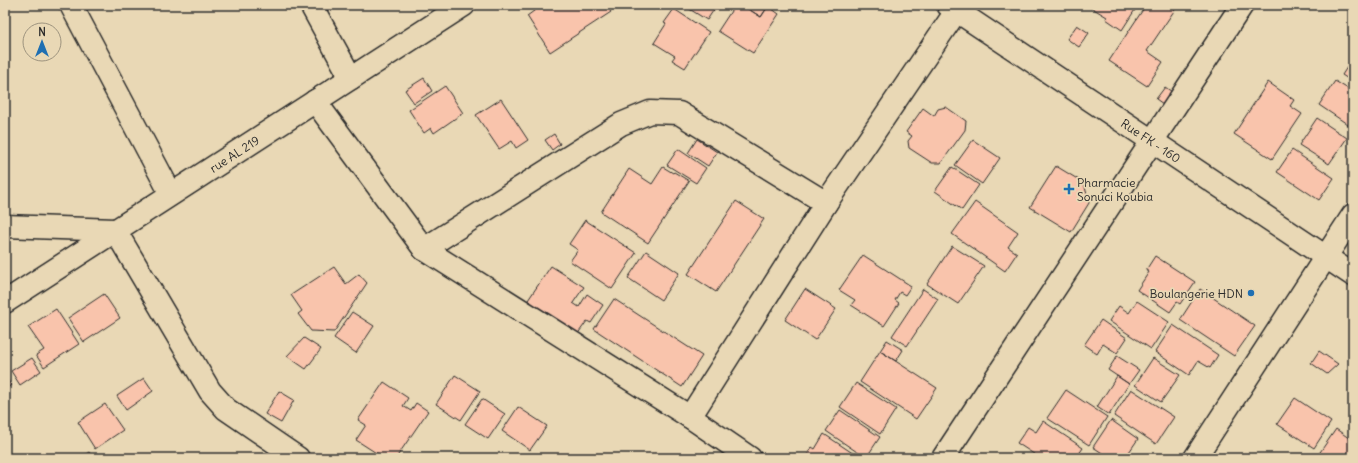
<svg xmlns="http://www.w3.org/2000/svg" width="1358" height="463" viewBox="0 0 1358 463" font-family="Delius,sans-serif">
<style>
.building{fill:#f9c4ac;stroke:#2b2b2b}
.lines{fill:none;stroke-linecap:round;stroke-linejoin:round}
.street-casing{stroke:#2b2b2b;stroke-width:25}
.street{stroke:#e9d8b5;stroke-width:22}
.poi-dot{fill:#1f6fb2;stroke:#e9d8b5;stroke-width:1.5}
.labels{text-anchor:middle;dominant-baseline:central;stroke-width:3.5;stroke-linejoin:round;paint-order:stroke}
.street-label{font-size:12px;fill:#2b2b2b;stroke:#e9d8b5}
.poi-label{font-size:12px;fill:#2b2b2b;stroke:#e9d8b5;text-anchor:start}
</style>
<rect width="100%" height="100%" fill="#e9d8b5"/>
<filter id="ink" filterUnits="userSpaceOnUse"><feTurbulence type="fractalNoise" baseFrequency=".025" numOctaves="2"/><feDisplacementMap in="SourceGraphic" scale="8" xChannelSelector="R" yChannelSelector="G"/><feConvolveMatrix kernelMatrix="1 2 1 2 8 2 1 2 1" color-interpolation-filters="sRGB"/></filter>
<g filter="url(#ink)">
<path class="building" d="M 536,5 L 606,5 L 611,12 L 550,52 L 527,16 L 538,8 Z
M 683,5 L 717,5 L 707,20 Z
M 735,5 L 742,5 L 761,17 L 768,6 L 779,14 L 753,53 L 718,31 Z
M 742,5 L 769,5 L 761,17 Z
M 1087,5 L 1138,5 L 1122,30 L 1106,19 L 1107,17 Z
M 1146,5 L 1178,5 L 1147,51 L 1163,62 L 1147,86 L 1109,61 Z
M 674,9 L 709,32 L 685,68 L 672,60 L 675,56 L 654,43 L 666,24 L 664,23 Z
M 1077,25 L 1089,33 L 1079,47 L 1067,39 Z
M 1353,58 L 1353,82 L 1342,75 Z
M 424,78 L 432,91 L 414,103 L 405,90 Z
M 1335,81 L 1353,92 L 1353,128 L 1319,105 Z
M 1268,82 L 1294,100 L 1290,106 L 1302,114 L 1272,159 L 1234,134 Z
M 445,86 L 463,113 L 434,133 L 431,128 L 424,133 L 409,110 Z
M 1165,87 L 1178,96 L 1170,109 L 1156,99 Z
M 501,99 L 528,140 L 516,148 L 512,141 L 499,149 L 476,115 Z
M 946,107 L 966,121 L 965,130 L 941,163 L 932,163 L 909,148 L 908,141 L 912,136 L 906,132 L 923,108 L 934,116 L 938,109 Z
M 1317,118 L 1347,138 L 1329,164 L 1299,145 Z
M 554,134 L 560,144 L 552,150 L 545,140 Z
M 697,139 L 717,152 L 708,166 L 688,153 Z
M 973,140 L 1000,158 L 982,184 L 955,165 Z
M 678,149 L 706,168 L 696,183 L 667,165 Z
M 1292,150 L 1334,178 L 1319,200 L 1277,172 Z
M 1056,166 L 1084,183 L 1089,203 L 1071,232 L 1030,207 Z
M 663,167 L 673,173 L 674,172 L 689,181 L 648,243 L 601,212 L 629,169 L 652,184 Z
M 952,167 L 979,185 L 962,210 L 935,191 Z
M 736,201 L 764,219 L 716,292 L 688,274 Z
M 975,202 L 1018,232 L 1008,247 L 1017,253 L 1005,271 L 952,234 Z
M 585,220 L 636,253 L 612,289 L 570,261 L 578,250 L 569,244 Z
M 952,246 L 984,266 L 958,304 L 927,284 Z
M 646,251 L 679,273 L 661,300 L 628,278 Z
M 863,255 L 911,286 L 905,295 L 900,292 L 895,300 L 899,303 L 884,326 L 851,305 L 855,300 L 839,290 Z
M 1155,256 L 1195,282 L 1180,304 L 1177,302 L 1170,312 L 1137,290 L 1149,272 L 1146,270 Z
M 551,266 L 584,287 L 573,303 L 579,307 L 587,294 L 603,305 L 591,323 L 587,321 L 574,339 L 524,306 Z
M 334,267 L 346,284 L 359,274 L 367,283 L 334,332 L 311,331 L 298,314 L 302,311 L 291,295 Z
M 805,289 L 836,309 L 815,340 L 785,320 Z
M 923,289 L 938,299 L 907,346 L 892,336 Z
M 1200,289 L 1255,326 L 1234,356 L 1180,320 Z
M 104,294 L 120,318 L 84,342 L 68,318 Z
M 614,299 L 702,356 L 682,387 L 594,329 Z
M 1137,301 L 1169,322 L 1151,349 L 1109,321 L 1119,306 L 1129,313 Z
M 56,309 L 79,344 L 44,367 L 36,355 L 44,350 L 28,327 Z
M 352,312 L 374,326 L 356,353 L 334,338 Z
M 1101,320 L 1127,338 L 1117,353 L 1103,344 L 1097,354 L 1084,345 Z
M 1173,325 L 1218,355 L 1210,368 L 1198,361 L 1189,375 L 1155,352 Z
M 304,338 L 321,349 L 306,369 L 287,356 Z
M 887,340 L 903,350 L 896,361 L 880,351 Z
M 880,351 L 937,388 L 916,419 L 860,382 Z
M 1319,351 L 1338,364 L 1327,374 L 1311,363 Z
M 1117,356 L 1139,370 L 1129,384 L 1108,370 Z
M 32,358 L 41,371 L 20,385 L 11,371 Z
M 1153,358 L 1180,375 L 1161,402 L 1135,385 Z
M 455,375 L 480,391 L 461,420 L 436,404 Z
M 5,376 L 11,385 L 5,390 Z
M 1117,376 L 1129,384 L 1109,415 L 1097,407 Z
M 144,378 L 153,391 L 126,410 L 117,396 Z
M 384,382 L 408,398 L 403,406 L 411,411 L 416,403 L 428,411 L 396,458 L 384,458 L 356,440 L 366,425 L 358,420 Z
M 856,383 L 896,409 L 880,434 L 840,407 Z
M 1131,389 L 1174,417 L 1156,444 L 1114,416 Z
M 1066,390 L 1107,417 L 1089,445 L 1047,418 Z
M 279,391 L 294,400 L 281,423 L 265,414 Z
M 1295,398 L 1331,422 L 1314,448 L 1277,424 Z
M 482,399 L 505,414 L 488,439 L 465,424 Z
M 105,404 L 123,430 L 95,449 L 78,422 Z
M 518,407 L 547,426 L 530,450 L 502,431 Z
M 840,410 L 880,437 L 866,458 L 826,431 Z
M 1111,420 L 1138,439 L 1125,458 L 1110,458 L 1093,447 Z
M 1043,421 L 1083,448 L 1076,458 L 1040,458 L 1017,443 L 1028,427 L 1036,432 Z
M 1336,429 L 1353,441 L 1353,458 L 1316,458 Z
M 824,434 L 860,458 L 812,458 L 807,455 L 812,447 L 815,449 Z
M 89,452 L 94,458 L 80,458 Z"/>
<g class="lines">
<defs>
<g id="street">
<path d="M 71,5 L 171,194"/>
<path d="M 311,5 L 351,78"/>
<path id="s1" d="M 948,5 L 1353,275"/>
<path d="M 315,101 L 424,249 L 690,417 L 750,458"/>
<path d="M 5,226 L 115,230 L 210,391 L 226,409 L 298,458"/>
<path d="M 424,249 L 621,124 L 650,112 L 679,113 L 826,203"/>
<path id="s2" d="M 5,302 L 464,5"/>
<path d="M 690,417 L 826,203 L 957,10"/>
<path d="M 943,458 L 1242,5"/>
<path d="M 1195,458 L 1353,215"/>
</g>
</defs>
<use href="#street" class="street-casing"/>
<use href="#street" class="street"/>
</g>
</g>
<g class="poi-dot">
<path d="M1067 183h4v4h4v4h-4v4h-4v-4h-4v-4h4z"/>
<circle cx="1251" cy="293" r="4"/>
</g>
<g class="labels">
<g class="street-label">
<text stroke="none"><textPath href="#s1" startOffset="244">Rue FK - 160</textPath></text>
<text stroke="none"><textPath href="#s2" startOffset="273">rue AL 219</textPath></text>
</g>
<g class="poi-label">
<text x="1077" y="182">Pharmacie<tspan x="1077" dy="14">Sonuci Koubia</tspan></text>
<text x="1243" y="293" text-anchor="end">Boulangerie HDN</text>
</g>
</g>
<rect width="1358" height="463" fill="none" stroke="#e9d8b5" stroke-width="20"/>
<rect x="10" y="10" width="1338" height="443" fill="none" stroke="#2b2b2b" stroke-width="1.5" filter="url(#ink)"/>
<g transform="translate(42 42)"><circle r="19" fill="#e9d8b5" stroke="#9d937e"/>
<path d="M0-3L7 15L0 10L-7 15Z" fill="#1f6fb2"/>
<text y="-6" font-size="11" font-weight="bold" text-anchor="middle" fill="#2b2b2b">N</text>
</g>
</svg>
